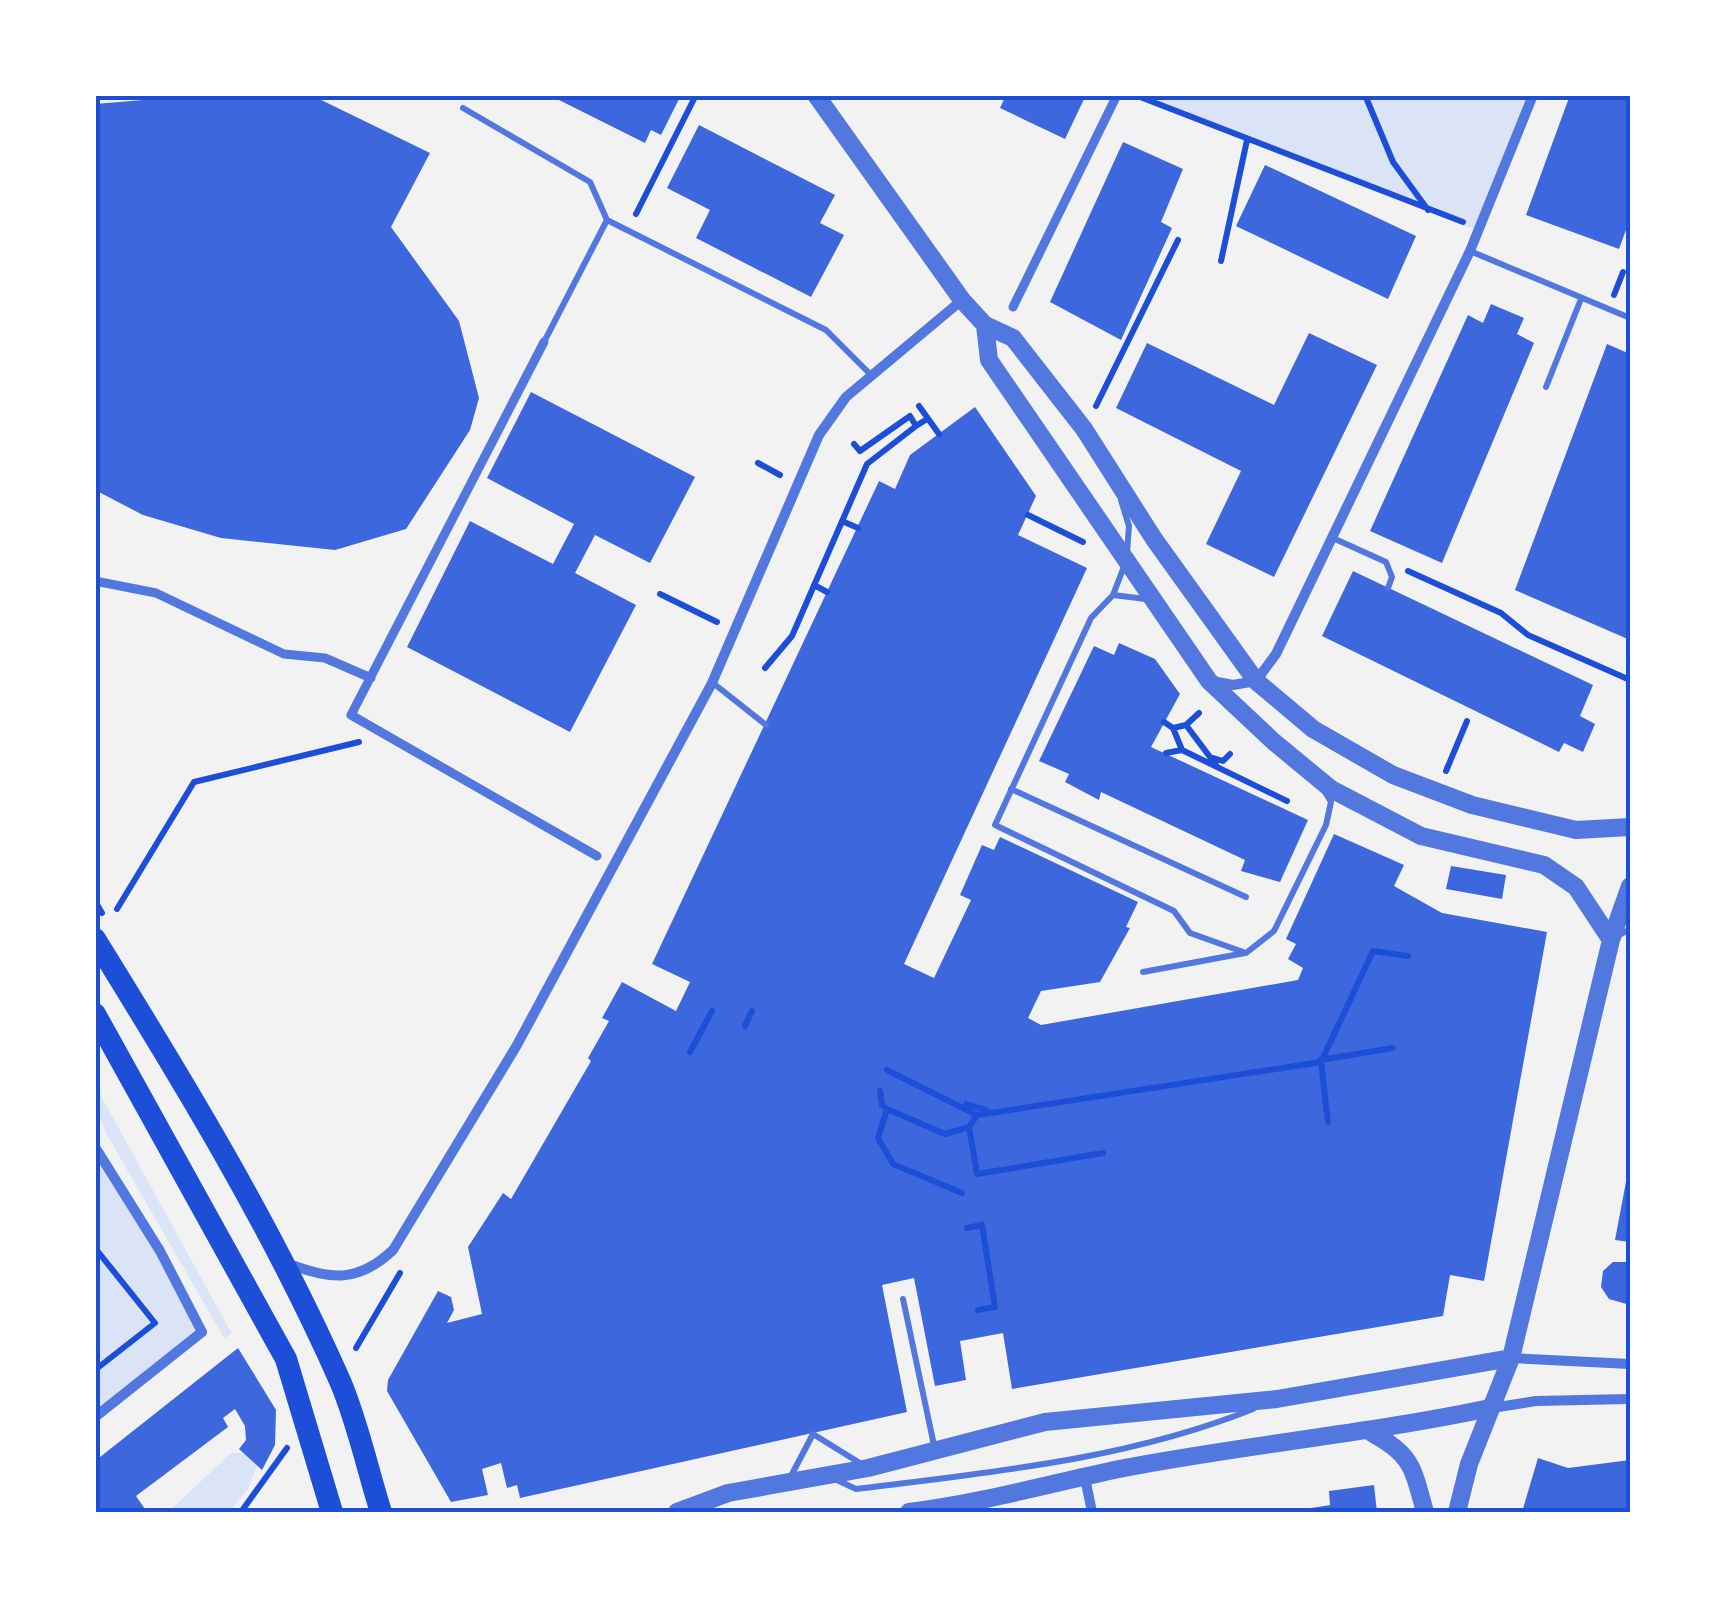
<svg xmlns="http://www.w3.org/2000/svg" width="1725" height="1607" viewBox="0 0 1725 1607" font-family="Figtree,sans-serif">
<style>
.green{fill:#dbe4f7}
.building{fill:#3d67dc}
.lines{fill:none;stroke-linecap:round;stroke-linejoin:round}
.path{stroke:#1d4ed8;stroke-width:6}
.service{stroke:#5277de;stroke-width:6}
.pedestrian{stroke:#5277de;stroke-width:9}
.minor{stroke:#5277de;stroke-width:10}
.tertiary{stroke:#5277de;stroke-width:18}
.trunk{stroke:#1d4ed8;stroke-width:22}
.neatline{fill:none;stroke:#1d4ed8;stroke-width:4}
</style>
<rect width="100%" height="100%" fill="#f2f2f2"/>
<path class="green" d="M 1133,95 L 1533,95 L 1478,231 Z
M 95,1085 L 232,1334 L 224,1338 L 106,1133 L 95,1105 Z
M 95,1147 L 202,1332 L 95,1417 Z
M 231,1453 L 244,1453 L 257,1466 L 248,1489 L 229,1512 L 168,1512 Z"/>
<path class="building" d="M 146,95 L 311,95 L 430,153 L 391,227 L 459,321 L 479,398 L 470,430 L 406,529 L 335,550 L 221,538 L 143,515 L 95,490 L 95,104 L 143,100 Z
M 549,95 L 681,95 L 661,135 L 651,130 L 645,143 Z
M 1006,95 L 1086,95 L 1065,139 L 1000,108 Z
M 1570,95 L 1630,95 L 1630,219 L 1619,249 L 1526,215 Z
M 699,125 L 835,195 L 820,223 L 844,235 L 811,297 L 696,238 L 710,210 L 667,188 Z
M 1123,142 L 1183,169 L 1161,222 L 1172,228 L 1121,340 L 1050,302 Z
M 1265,165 L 1416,236 L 1388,299 L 1236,226 Z
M 1491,304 L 1524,318 L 1517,334 L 1534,343 L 1442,563 L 1370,531 L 1468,315 L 1483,323 Z
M 1309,333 L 1377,365 L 1274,577 L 1206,544 L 1241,471 L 1116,408 L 1147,343 L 1274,405 Z
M 1607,344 L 1630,354 L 1630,640 L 1515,590 Z
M 531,392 L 695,477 L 650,563 L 595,535 L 575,573 L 636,605 L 570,732 L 407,647 L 470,521 L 553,564 L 574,524 L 487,478 Z
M 975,407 L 1036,496 L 1018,535 L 1087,568 L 904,964 L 934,978 L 971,900 L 960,895 L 982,845 L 994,850 L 1000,837 L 1138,902 L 1126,927 L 1130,928 L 1100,982 L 1041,991 L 1028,1018 L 1041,1025 L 1298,980 L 1303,968 L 1288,959 L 1296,944 L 1286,939 L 1334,834 L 1404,865 L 1394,886 L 1442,913 L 1547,932 L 1484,1281 L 1450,1275 L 1443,1316 L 1012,1389 L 1003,1333 L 960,1341 L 966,1380 L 935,1386 L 914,1278 L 882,1285 L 907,1412 L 520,1498 L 517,1485 L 507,1488 L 501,1463 L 482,1469 L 488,1495 L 451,1502 L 387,1391 L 388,1380 L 438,1291 L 451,1297 L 454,1310 L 447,1323 L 482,1314 L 468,1247 L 503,1193 L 511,1199 L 591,1061 L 588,1058 L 609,1021 L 602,1018 L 622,982 L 676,1011 L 690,982 L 652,964 L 879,481 L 895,489 L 910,455 Z
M 1353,571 L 1593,685 L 1580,716 L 1595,724 L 1583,752 L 1564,743 L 1559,752 L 1322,636 Z
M 1119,643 L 1155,659 L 1180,694 L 1151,747 L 1308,820 L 1280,882 L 1241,871 L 1245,860 L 1101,792 L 1099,800 L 1065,782 L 1069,774 L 1039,761 L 1094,646 L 1114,655 Z
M 1451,866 L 1506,875 L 1502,899 L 1446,889 Z
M 1628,1171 L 1630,1171 L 1630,1242 L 1615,1240 Z
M 1613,1262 L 1630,1262 L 1630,1305 L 1609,1299 L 1601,1287 L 1603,1271 Z
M 238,1348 L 276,1410 L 275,1445 L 262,1470 L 239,1449 L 246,1440 L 245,1426 L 235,1409 L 223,1418 L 228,1427 L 136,1496 L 147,1512 L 95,1512 L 95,1461 Z
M 1538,1458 L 1568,1468 L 1630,1460 L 1630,1512 L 1522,1512 Z
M 1374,1485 L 1377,1512 L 1286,1512 L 1330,1505 L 1329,1491 Z"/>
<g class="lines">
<path class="path" d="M 1135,95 L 1463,222
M 1365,95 L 1393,162 L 1428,210
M 636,214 L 696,95
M 1221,261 L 1247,140
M 1614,295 L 1623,272
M 919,406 L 939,434
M 1096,406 L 1178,240
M 854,444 L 860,451 L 910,416 L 916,426 L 927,419
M 758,463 L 780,475
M 1028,515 L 1083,542
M 842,521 L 858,528
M 1408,571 L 1501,613 L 1528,635 L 1630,680
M 814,585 L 827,592
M 660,594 L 717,622
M 765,668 L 792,636 L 867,464 L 916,426
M 1164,722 L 1173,728
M 1186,725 L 1216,765
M 1182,750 L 1173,728 L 1186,725 L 1199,713
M 1166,753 L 1182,750 L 1287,801
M 1210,757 L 1223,761 L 1230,754
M 1446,771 L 1467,721
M 95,901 L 102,913
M 117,909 L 194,782 L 359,742
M 745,1026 L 752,1011
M 690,1052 L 712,1011
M 1320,1060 L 1393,1048
M 887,1070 L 977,1115
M 880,1091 L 882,1105 L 887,1109 L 878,1138 L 893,1164 L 962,1193
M 966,1104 L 986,1110
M 887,1109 L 945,1134 L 969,1127 L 977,1115 L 1321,1062
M 1328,1122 L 1321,1062 L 1373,951 L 1408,956
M 969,1127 L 977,1174 L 1103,1153
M 967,1228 L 982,1225 L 995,1307 L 978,1310
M 95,1248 L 155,1323 L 95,1370
M 356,1348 L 400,1273
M 241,1512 L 287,1448"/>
<path class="service" d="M 463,108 L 590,182 L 607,220
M 607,220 L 826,330 L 871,375
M 1470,251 L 1630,318
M 544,342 L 607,220
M 1546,387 L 1581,299
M 1121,500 L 1129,526 L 1127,552
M 1335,539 L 1386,562 L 1392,577 L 1388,588
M 1125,564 L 1113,595 L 1091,618 L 995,825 L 1174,911 L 1190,933 L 1246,953 L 1274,931 L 1326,825 L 1331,802 L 1325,792
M 1113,595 L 1146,599
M 713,683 L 766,725
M 1011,789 L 1246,897
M 1616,937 L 1630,929
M 1143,972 L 1245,953
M 903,1299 L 935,1450
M 791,1476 L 813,1434 L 863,1465
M 837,1480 L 856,1489 C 991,1472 1126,1460 1253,1409"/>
<path class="pedestrian" d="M 1013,307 L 1117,95
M 544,342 L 351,715 L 597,856
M 95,581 L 156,593 L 284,654 L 325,658 L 371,678"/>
<path class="minor" d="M 1212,681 L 1233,685 L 1256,681 L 1276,654 L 1470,251 L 1533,95
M 95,1147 L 160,1251 L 202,1332 L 95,1417
M 289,1264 C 331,1280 358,1283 393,1250 L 517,1045 L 712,683 L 819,435 L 846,397 L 962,300
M 1511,1358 L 1630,1364
M 1492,1408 L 1536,1401 L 1630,1399
M 1085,1478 L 1092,1512"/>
<path class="tertiary" d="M 816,95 L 962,300 L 985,325 L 1013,338 L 1084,429 L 1154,539 L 1256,681 L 1313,729 L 1393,775 L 1472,805 L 1576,830 L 1630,827
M 985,325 L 989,360 L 1209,681 L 1274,742 L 1331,789 L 1421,836 L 1544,865 L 1576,887 L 1611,940
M 1372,1433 C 1413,1455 1413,1469 1425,1512
M 677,1512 L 728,1493 L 868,1468 L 1045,1422 L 1277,1399 L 1511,1358
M 909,1512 C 981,1503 1048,1484 1119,1469 C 1242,1445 1367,1434 1490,1408
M 1457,1512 L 1469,1464 L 1511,1358 L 1611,940 L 1630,886"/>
<path class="trunk" d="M 95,939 C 183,1081 272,1227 340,1381 C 358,1423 367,1468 381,1512
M 95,1014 L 286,1359 L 332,1512"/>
</g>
<rect width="1725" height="1607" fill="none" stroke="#ffffff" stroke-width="195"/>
<rect x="98" y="98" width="1530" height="1412" class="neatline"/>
</svg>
